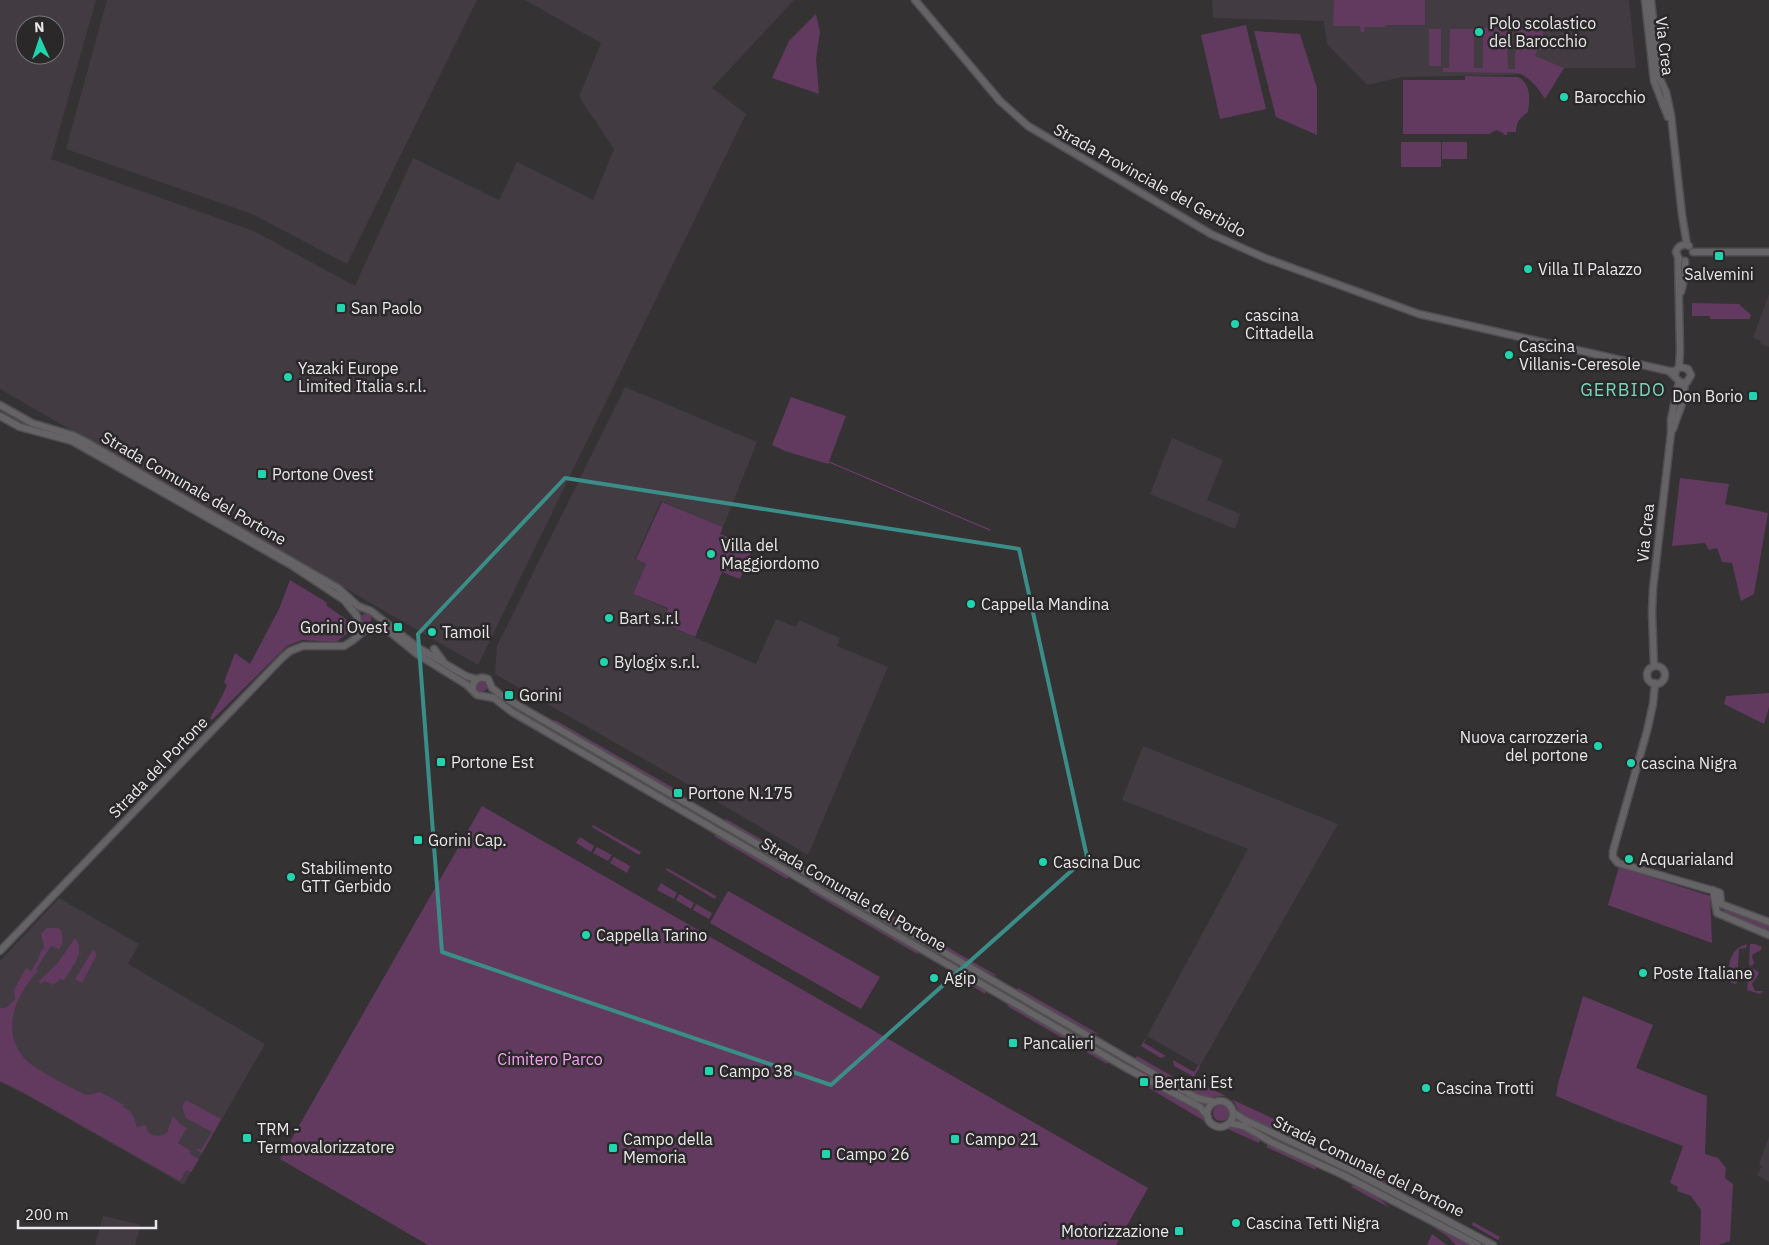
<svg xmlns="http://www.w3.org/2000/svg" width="1769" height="1245" viewBox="0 0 1769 1245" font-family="'IBM Plex Sans',sans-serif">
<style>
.built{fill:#423b41;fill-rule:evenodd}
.green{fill:#623a60}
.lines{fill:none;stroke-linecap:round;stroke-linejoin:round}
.stream{stroke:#7c3e7a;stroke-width:1}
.tertiary-casing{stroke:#514f51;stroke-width:9}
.tertiary{stroke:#666366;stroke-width:6}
.marked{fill:none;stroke:#3b8d87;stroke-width:4;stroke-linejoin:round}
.poi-dot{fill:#22d5af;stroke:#2b282a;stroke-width:2}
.labels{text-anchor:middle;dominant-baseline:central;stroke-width:5;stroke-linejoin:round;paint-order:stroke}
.poi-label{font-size:16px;fill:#e9e7e9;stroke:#2b282a;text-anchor:start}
.street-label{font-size:16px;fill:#e9e7e9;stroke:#2b282a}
.park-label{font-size:16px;fill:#f7a0f3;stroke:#2b282a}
.neighbourhood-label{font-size:18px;letter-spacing:1px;fill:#76d6bb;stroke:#2b282a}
</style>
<rect width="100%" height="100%" fill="#353234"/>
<path class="built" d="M 0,0 L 96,0 L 51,159 L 254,231 L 355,286 L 413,158 L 499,200 L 517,162 L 593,200 L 614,149 L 579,97 L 601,43 L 525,0 L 794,0 L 712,88 L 746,114 L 478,665 L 0,389 ZM 25,25 L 55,25 L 55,55 L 25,55 Z
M 107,0 L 477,0 L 347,264 L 252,214 L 66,149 Z
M 1212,0 L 1629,0 L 1636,68 L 1567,68 L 1511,75 L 1402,77 L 1367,85 L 1327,44 L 1324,21 L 1213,18 Z
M 1769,294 L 1769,347 L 1760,344 L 1761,341 L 1753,338 Z
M 625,387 L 757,442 L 723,527 L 661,501 L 635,559 L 646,564 L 633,594 L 668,609 L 662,623 L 756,664 L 776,619 L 796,627 L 799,620 L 840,638 L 837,646 L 888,667 L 808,855 L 670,774 L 495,674 L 497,646 Z
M 1172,438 L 1223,460 L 1207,500 L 1240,514 L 1235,529 L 1150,494 Z
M 1143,746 L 1338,824 L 1200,1066 L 1147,1036 L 1248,849 L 1122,800 Z
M 59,898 L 139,944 L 128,964 L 265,1044 L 184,1185 L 32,1098 L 0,1082 L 0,961 Z
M 1769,1137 L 1769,1182 L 1757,1175 L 1762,1166 L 1759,1164 Z
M 103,1216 L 141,1225 L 135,1245 L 95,1245 Z"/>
<path class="green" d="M 1334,0 L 1425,0 L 1425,25 L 1386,25 L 1385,27 L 1365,27 L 1364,32 L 1361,32 L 1360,26 L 1333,26 Z
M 816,14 L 820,32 L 816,59 L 819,94 L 772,78 L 789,41 Z
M 1246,25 L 1266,109 L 1220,119 L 1201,35 Z
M 1483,28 L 1507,28 L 1508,69 L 1515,69 L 1516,30 L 1543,30 L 1543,38 L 1535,56 L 1564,68 L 1545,99 C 1538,88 1531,79 1519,73 L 1443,72 L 1443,68 L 1449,68 L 1450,29 L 1474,29 L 1474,68 L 1483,68 Z
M 1429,29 L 1441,29 L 1441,66 L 1429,66 Z
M 1254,31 L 1300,34 L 1317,88 L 1317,135 L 1276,117 Z
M 1465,76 L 1518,77 C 1531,84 1530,99 1528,112 C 1520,118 1516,122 1516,132 L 1507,132 L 1507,135 L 1504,135 L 1503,133 L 1496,130 L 1489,134 L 1403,134 L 1403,80 L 1465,80 Z
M 1401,142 L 1441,142 L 1441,167 L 1401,167 Z
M 1442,142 L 1467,142 L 1467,159 L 1442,159 Z
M 1692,303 L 1739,304 L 1751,315 L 1750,319 L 1710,319 L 1710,316 L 1692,316 Z
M 791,397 L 846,416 L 828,464 L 785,451 L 772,445 Z
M 1680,478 L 1729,484 L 1725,504 L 1768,513 L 1754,594 L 1741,601 L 1732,563 L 1722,562 L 1717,548 L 1709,550 L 1705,543 L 1672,546 Z
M 662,502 L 723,527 L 720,534 L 753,547 L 740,579 L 722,572 L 695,637 L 663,623 L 668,608 L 633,594 L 646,564 L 636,559 Z
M 290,580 L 326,602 L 327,606 L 346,619 L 349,632 L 336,642 L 302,640 L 287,646 L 212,720 L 210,718 L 222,696 L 227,685 L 224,682 L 235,653 L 250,664 L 279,609 Z
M360.5 619a5.5 5.5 0 1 1 11 0a5.5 5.5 0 1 1-11 0Z
M476.5 686a5.5 5.5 0 1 1 11 0a5.5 5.5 0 1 1-11 0Z
M 1769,693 L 1769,707 L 1764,724 L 1724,704 L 1726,696 Z
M 509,706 L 551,727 L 653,788 L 634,780 Z
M 545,719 L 557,721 L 677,790 L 676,792 L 662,786 Z
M 482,806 L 1148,1188 L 1116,1245 L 428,1245 L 280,1159 Z
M 707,818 L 757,848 L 757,849 L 740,841 L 705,821 Z
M 726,819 L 781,851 L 781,852 C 761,845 742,834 725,820 Z
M 593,825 L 641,852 L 639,855 L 592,827 Z
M 715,835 L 723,838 L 789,876 L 787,879 L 714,836 Z
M 580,837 L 594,846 L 591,852 L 576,843 Z
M 597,847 L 612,855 L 608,861 L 593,853 Z
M 614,857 L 630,866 L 627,873 L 610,863 Z
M 1619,867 L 1710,896 L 1712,943 L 1608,905 Z
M 667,868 L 716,896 L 715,899 L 666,870 Z
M 819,873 L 996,975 L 995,976 L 964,961 L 817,876 Z
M 815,881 L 972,972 L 972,973 L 954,965 L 816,886 L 813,883 Z
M 661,883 L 677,893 L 674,899 L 657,890 Z
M 811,888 L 916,949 L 919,955 L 809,891 Z
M 728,891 L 880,977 L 861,1009 L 710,923 Z
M 679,894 L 694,903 L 691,909 L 676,900 Z
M 696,904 L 712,913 L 709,919 L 693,910 Z
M 1725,909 L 1769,926 L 1769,934 L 1723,914 Z
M 47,928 L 58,928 L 61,930 L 63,942 L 59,949 L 51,946 L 36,969 L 38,971 C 16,995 0,1029 24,1058 C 36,1071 67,1085 84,1094 L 89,1095 L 100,1092 L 124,1105 L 123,1107 C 133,1112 134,1117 137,1127 L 146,1125 C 147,1137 158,1138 167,1133 L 173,1116 L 180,1124 L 187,1128 L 178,1143 L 191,1151 L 190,1154 L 199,1159 L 191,1172 L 186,1170 L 180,1181 L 19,1090 L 0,1081 L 0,1008 C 7,1010 11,1003 15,999 L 14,990 L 26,968 L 31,971 L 39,958 L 38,957 L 44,947 L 41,934 Z
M 75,938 C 86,952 72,967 64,980 L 61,979 L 53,985 L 45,981 L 41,984 L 39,981 L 57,964 Z
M 1747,944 L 1746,948 L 1739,949 L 1737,982 L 1736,984 L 1731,983 L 1731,967 L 1729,967 C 1730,956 1735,947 1747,944 Z
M 1750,944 L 1755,944 L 1762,947 L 1761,950 L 1753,954 L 1752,957 L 1754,963 L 1752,966 L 1749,965 Z
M 93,950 L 96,953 L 96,956 L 82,983 L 75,979 Z
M 1749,967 L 1759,972 C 1758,978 1754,979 1752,984 L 1755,991 L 1763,991 L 1760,994 L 1747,990 Z
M 963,976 L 987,990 L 985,994 L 958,977 Z
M 1018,988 L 1099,1034 L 1085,1031 L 1016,991 Z
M 1583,996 L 1653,1025 L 1636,1068 L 1707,1096 L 1705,1154 L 1718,1158 L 1726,1168 L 1725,1178 L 1733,1184 L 1730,1241 L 1718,1245 L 1700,1245 L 1701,1210 L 1691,1196 L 1677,1191 L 1678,1187 L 1670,1183 L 1683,1146 L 1614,1120 L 1556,1096 L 1558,1084 Z
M 1009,1003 L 1109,1060 L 1107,1064 L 1007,1006 Z
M 1147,1036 L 1144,1043 L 1166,1056 L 1161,1058 L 1141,1046 Z
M 1137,1056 L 1179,1080 L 1182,1087 L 1135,1060 Z
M 1173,1060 L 1194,1072 L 1199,1065 L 1200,1066 L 1194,1077 L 1174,1066 Z
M 1132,1064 L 1197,1101 L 1206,1104 L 1205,1108 L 1134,1069 L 1131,1066 Z
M 1189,1078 L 1226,1096 C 1219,1095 1215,1098 1209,1098 C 1202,1098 1195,1094 1189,1091 L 1186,1084 Z
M 1146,1082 L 1183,1103 L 1199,1110 L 1206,1122 L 1144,1085 Z
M 1231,1099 L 1304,1133 L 1270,1129 L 1240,1114 L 1235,1103 Z
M 186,1100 L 221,1119 L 202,1153 L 196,1150 L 197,1148 L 201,1150 L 212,1132 L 186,1118 L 182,1107 Z
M1213 1113a8 8 0 1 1 16 0a8 8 0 1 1-16 0Z
M 1233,1126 L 1242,1128 L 1260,1139 L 1259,1143 L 1228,1129 Z
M 1251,1126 L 1341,1168 L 1465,1232 L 1463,1235 L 1268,1138 Z
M 1282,1135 L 1292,1136 L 1355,1165 L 1436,1211 L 1435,1212 Z
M 1269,1144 L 1315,1166 L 1316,1170 L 1266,1147 Z
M 1355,1184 L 1375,1195 L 1390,1208 L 1351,1187 Z
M 1473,1222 L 1500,1237 L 1498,1240 L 1472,1225 Z
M 1430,1225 L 1470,1245 L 1456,1245 L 1447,1236 Z
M 1432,1234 L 1447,1245 L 1427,1245 Z"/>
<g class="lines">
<path class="stream" d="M 829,462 L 990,530"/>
<defs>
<path id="tertiary" d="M 915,0 L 1000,101 L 1028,126 L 1211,234 L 1265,258 L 1419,314 L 1669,371 L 1675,371
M 1645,0 L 1654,81 L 1668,117
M 1651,0 L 1659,77 L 1666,92 L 1671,115 L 1682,215 L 1687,245
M 1693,252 L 1769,252
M 1678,257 L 1680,351 L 1679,368
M 1679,259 L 1676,252 C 1678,246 1683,243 1689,246
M 1681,292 L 1685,275 L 1685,261
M 1669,371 L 1681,383 L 1687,382 L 1691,375 L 1688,369 L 1681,367 L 1677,369 L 1674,376
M 0,405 L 32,423 L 72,435 L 88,443 L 324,580 L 338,588 L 358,606 L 371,611 L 417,647 L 466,676 L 476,679
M 0,416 L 20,427 L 72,441 L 291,565 L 344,600 L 357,616 L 358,623 L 362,627 L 366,629 L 379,627 L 386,629 L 417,654 L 467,685 L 477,695 L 494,698 L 512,712 L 1128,1069 L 1200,1107 L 1208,1117
M 1673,429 L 1683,401 L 1685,383
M 434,649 L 443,661
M 1654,666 L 1652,612 L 1653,589 L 1671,433 L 1671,419 L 1679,382
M1647 675a9 9 0 1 1 18 0a9 9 0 1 1-18 0Z
M 1655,683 L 1653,704 L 1647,731 L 1613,851 L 1613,857 L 1618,863 L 1718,892 L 1720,893 L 1721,904 L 1769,922
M 473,691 C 471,681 479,675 488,679 L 492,688 L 502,696 L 1152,1073 L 1197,1098 L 1214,1102
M 1713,890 L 1717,913 L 1769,935
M 0,951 L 282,658 L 290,651 L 303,646 L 344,646 L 352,641 L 366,629
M1207 1114a13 13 0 1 1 26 0a13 13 0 1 1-26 0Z
M 1233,1112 L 1243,1119 L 1355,1172 L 1493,1245
M 1229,1123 L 1244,1126 L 1273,1143 L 1343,1175 L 1478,1245"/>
</defs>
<use href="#tertiary" class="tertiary-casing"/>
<use href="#tertiary" class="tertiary"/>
</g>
<path class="marked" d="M 565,478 L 1019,549 L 1087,857 L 831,1085 L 442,952 L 418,634 Z"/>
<g class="poi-dot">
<circle cx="1479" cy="32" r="5"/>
<circle cx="1564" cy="97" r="5"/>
<rect x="1714" y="251" width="10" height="10" rx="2.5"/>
<circle cx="1528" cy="269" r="5"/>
<rect x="336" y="303" width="10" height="10" rx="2.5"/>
<circle cx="1235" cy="324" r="5"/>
<circle cx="1509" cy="355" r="5"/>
<circle cx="288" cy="377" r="5"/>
<rect x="1748" y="391" width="10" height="10" rx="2.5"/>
<rect x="257" y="469" width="10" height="10" rx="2.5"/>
<circle cx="711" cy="554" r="5"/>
<circle cx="971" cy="604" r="5"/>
<circle cx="609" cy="618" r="5"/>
<rect x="393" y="622" width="10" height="10" rx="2.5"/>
<circle cx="432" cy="632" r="5"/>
<circle cx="604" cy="662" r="5"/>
<rect x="504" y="690" width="10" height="10" rx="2.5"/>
<circle cx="1598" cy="746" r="5"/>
<rect x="436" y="757" width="10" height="10" rx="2.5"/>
<circle cx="1631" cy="763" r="5"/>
<rect x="673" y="788" width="10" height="10" rx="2.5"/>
<rect x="413" y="835" width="10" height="10" rx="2.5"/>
<circle cx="1629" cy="859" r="5"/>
<circle cx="1043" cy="862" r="5"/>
<circle cx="291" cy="877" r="5"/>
<circle cx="586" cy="935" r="5"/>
<circle cx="1643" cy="973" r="5"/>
<circle cx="934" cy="978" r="5"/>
<rect x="1008" y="1038" width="10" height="10" rx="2.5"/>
<rect x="704" y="1066" width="10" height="10" rx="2.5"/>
<rect x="1139" y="1077" width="10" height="10" rx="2.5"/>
<circle cx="1426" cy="1088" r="5"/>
<rect x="242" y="1133" width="10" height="10" rx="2.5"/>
<rect x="950" y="1134" width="10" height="10" rx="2.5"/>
<rect x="608" y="1143" width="10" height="10" rx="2.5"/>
<rect x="821" y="1149" width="10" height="10" rx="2.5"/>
<circle cx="1236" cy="1223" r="5"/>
<rect x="1174" y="1226" width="10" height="10" rx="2.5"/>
</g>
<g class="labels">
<g class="poi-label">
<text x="1489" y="23">Polo scolastico<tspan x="1489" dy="18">del Barocchio</tspan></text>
<text x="1574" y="97">Barocchio</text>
<text x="1538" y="269">Villa Il Palazzo</text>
<text x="1719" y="274" text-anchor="middle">Salvemini</text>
<text x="351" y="308">San Paolo</text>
<text x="1245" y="315">cascina<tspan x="1245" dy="18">Cittadella</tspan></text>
<text x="1519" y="346">Cascina<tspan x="1519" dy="18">Villanis-Ceresole</tspan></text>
<text x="298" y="368">Yazaki Europe<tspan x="298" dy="18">Limited Italia s.r.l.</tspan></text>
<text x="1743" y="396" text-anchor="end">Don Borio</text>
<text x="272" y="474">Portone Ovest</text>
<text x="721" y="545">Villa del<tspan x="721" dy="18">Maggiordomo</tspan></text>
<text x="981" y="604">Cappella Mandina</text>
<text x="619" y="618">Bart s.r.l</text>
<text x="388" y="627" text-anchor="end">Gorini Ovest</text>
<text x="442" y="632">Tamoil</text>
<text x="614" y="662">Bylogix s.r.l.</text>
<text x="519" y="695">Gorini</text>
<text x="1588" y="737" text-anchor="end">Nuova carrozzeria<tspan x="1588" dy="18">del portone</tspan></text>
<text x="451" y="762">Portone Est</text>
<text x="1641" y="763">cascina Nigra</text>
<text x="688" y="793">Portone N.175</text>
<text x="428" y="840">Gorini Cap.</text>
<text x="1639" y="859">Acquarialand</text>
<text x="1053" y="862">Cascina Duc</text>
<text x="301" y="868">Stabilimento<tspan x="301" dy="18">GTT Gerbido</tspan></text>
<text x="596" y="935">Cappella Tarino</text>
<text x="1653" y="973">Poste Italiane</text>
<text x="944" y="978">Agip</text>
<text x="1023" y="1043">Pancalieri</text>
<text x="719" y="1071">Campo 38</text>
<text x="1154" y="1082">Bertani Est</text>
<text x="1436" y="1088">Cascina Trotti</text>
<text x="257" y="1129">TRM -<tspan x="257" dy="18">Termovalorizzatore</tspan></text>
<text x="623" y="1139">Campo della<tspan x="623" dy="18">Memoria</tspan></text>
<text x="965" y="1139">Campo 21</text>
<text x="836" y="1154">Campo 26</text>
<text x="1246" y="1223">Cascina Tetti Nigra</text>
<text x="1169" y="1231" text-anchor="end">Motorizzazione</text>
</g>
<g class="street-label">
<text transform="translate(1665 46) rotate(83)">Via Crea</text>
<text transform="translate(1150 180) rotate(29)">Strada Provinciale del Gerbido</text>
<text transform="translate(194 488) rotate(30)">Strada Comunale del Portone</text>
<text transform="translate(1645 533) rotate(-84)">Via Crea</text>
<text transform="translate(158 767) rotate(-46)">Strada del Portone</text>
<text transform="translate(854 894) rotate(30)">Strada Comunale del Portone</text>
<text transform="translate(1369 1166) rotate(26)">Strada Comunale del Portone</text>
</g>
<g class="park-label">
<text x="550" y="1059">Cimitero Parco</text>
</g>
<g class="neighbourhood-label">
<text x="1623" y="389">GERBIDO</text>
</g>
</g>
<g transform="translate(40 40) rotate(357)"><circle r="24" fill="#2b282a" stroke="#777476"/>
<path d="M0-4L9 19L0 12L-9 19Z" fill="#22d5af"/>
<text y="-8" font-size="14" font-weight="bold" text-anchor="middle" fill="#e9e7e9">N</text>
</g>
<path d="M18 1220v8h138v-8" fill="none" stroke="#e9e7e9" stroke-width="2.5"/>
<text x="25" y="1220" font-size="15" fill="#e9e7e9" stroke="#2b282a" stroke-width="4" paint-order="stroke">200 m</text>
</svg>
